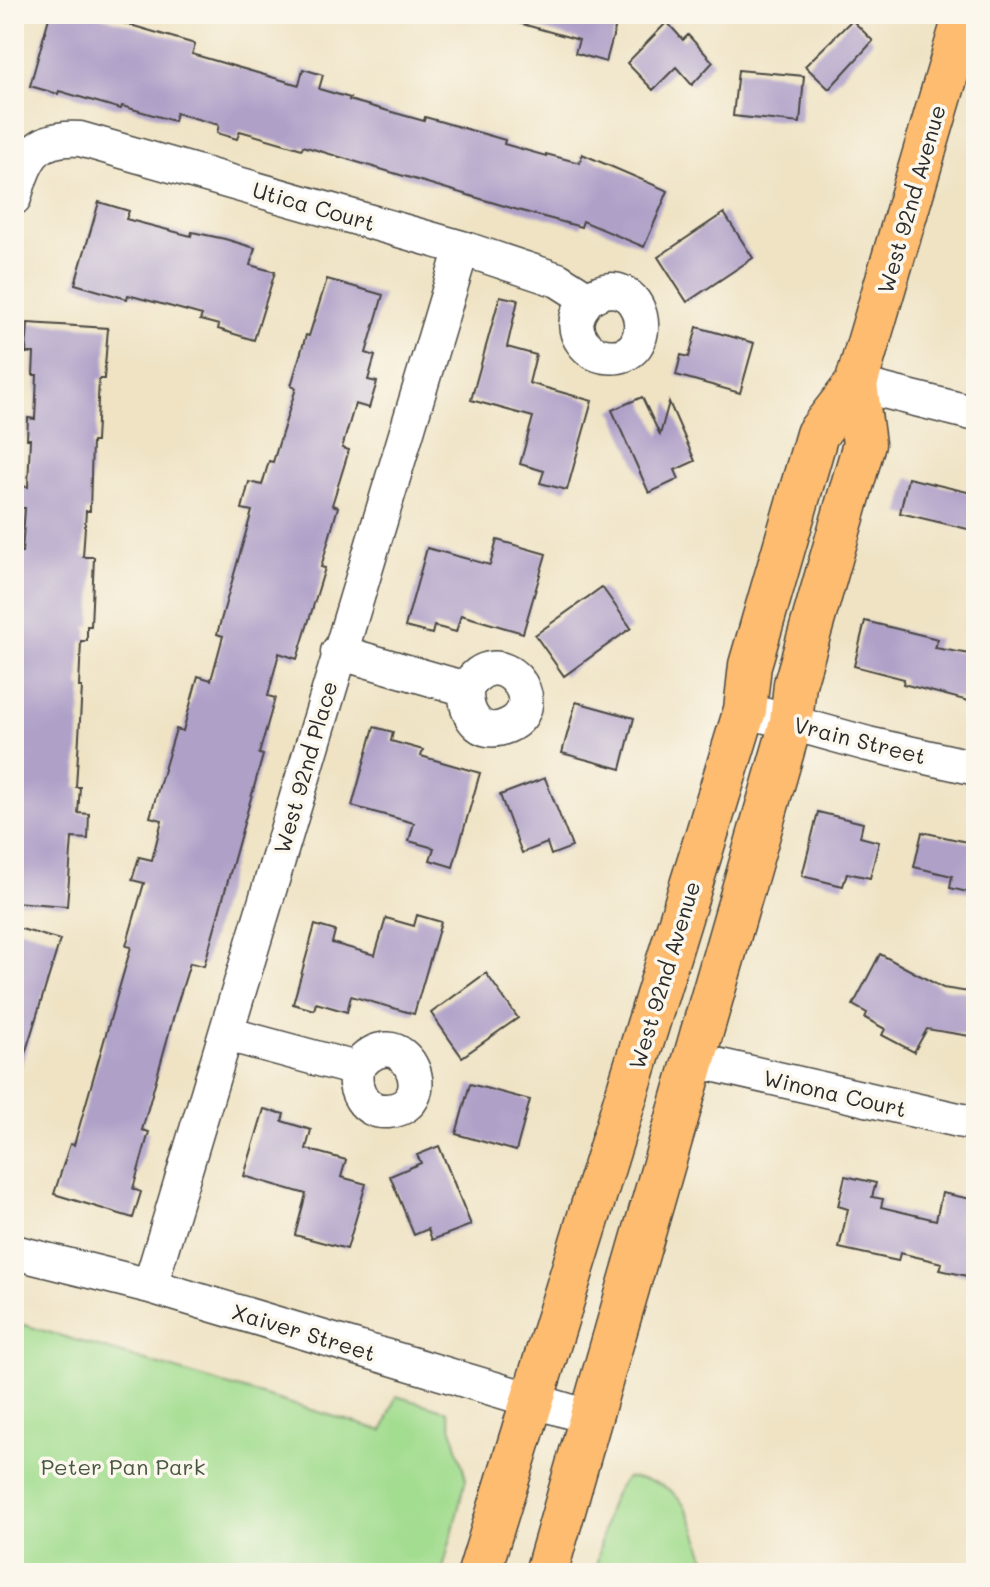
<svg xmlns="http://www.w3.org/2000/svg" width="990" height="1587" viewBox="0 0 990 1587" font-family="Mali,sans-serif">
<style>
.green{fill:#a3dd90;stroke:#67845e;stroke-width:2}
.building{fill:#afa0c8}
.lines{fill:none;stroke-linecap:round;stroke-linejoin:round}
.minor-casing{stroke:#484742;stroke-width:37}
.major-casing{stroke:#484742;stroke-width:45}
.minor{stroke:#fff;stroke-width:34}
.major{stroke:#fdbc6f;stroke-width:42}
.labels{text-anchor:middle;dominant-baseline:central;stroke-width:7;stroke-linejoin:round;paint-order:stroke}
.street-label{font-size:22px;fill:#2b2b2b;stroke:#fbf7ec}
.park-label{font-size:22px;fill:#495844;stroke:#fbf7ec}
</style>
<rect width="100%" height="100%" fill="#fbf7ec"/>
<filter id="ink" filterUnits="userSpaceOnUse"><feTurbulence type="fractalNoise" baseFrequency=".0125" numOctaves="2"/><feDisplacementMap in="SourceGraphic" scale="16" xChannelSelector="R" yChannelSelector="G"/><feConvolveMatrix kernelMatrix="1 2 1 2 8 2 1 2 1" color-interpolation-filters="sRGB"/></filter>
<filter id="wash" filterUnits="userSpaceOnUse"><feTurbulence type="fractalNoise" baseFrequency=".006" numOctaves="4" result="noise"/><feDisplacementMap in="SourceGraphic" scale="32" xChannelSelector="R" yChannelSelector="G"/><feGaussianBlur stdDeviation="1.8" result="paint"/><feColorMatrix in="noise" values="0 0 0 0 0 0 0 0 0 0 0 0 0 0 0 0 0 1.4 0 .05"/><feComposite in="paint" operator="in"/></filter>
<g filter="url(#wash)">
<rect width="100%" height="100%" fill="#efe3c4"/>
<path class="green" d="M 14,1322 L 383,1431 L 396,1396 L 447,1411 L 466,1479 L 442,1573 L 14,1573 Z
M 626,1478 C 689,1478 693,1524 710,1573 L 595,1573 C 602,1543 604,1501 626,1478 Z"/>
<g id="blocks">
<path class="building" d="M 50,14 L 93,14 L 195,44 L 192,54 L 299,85 L 303,69 L 323,75 L 319,89 L 350,98 L 349,100 L 424,121 L 425,117 L 505,140 L 504,144 L 546,156 L 546,154 L 580,163 L 582,154 L 668,191 L 644,247 L 583,221 L 581,227 L 518,210 L 303,146 L 302,149 L 240,131 L 237,139 L 217,133 L 219,125 L 176,113 L 174,121 L 122,106 L 121,109 L 59,91 L 58,94 L 30,86 Z
M 509,14 L 619,14 L 606,62 L 575,53 L 579,40 L 508,20 Z
M 852,20 L 873,41 L 829,89 L 805,66 Z
M 667,22 L 683,40 L 688,35 L 713,62 L 692,85 L 676,67 L 653,90 L 627,63 Z
M 738,70 L 804,76 L 800,123 L 733,116 Z
M 99,202 L 129,211 L 126,219 L 191,236 L 192,232 L 225,239 L 255,248 L 250,265 L 275,272 L 254,340 L 218,329 L 219,325 L 200,320 L 202,315 L 128,295 L 127,299 L 75,284 Z
M 724,213 L 753,258 L 687,302 L 658,257 Z
M 327,279 L 383,295 L 366,353 L 375,356 L 368,380 L 377,382 L 369,408 L 355,404 L 342,448 L 349,450 L 332,505 L 338,507 L 321,567 L 325,568 L 297,659 L 279,653 L 268,696 L 275,698 L 259,754 L 263,755 L 204,966 L 190,963 L 176,1008 L 142,1130 L 149,1132 L 133,1189 L 141,1192 L 133,1218 L 54,1194 L 70,1144 L 74,1145 L 131,947 L 126,946 L 144,883 L 132,880 L 139,857 L 152,860 L 162,820 L 150,817 L 176,729 L 183,731 L 198,676 L 211,680 L 223,636 L 217,634 L 252,511 L 242,509 L 249,482 L 262,485 L 269,461 L 273,462 L 296,388 L 291,386 L 306,335 L 309,336 Z
M 500,296 L 518,300 L 507,347 L 536,355 L 529,383 L 592,401 L 567,490 L 540,483 L 544,471 L 520,464 L 533,417 L 471,400 Z
M 28,323 L 108,328 L 104,379 L 99,379 L 96,442 L 92,442 L 90,511 L 86,511 L 83,557 L 94,557 L 91,626 L 87,626 L 87,641 L 81,641 L 79,687 L 82,687 L 76,787 L 80,787 L 78,813 L 89,814 L 88,839 L 72,838 L 67,906 L 14,902 L 14,683 L 17,683 L 19,638 L 14,637 L 14,552 L 22,552 L 25,508 L 19,508 L 20,486 L 28,487 L 30,439 L 27,439 L 28,418 L 35,419 L 37,375 L 33,375 L 34,353 L 26,353 Z
M 697,327 L 754,343 L 740,393 L 676,375 L 681,355 L 689,357 Z
M 642,397 L 660,435 L 669,402 L 695,461 L 675,470 L 679,479 L 649,493 L 612,410 Z
M 908,478 L 976,494 L 976,531 L 900,513 Z
M 497,540 L 546,554 L 523,633 L 461,615 L 456,632 L 434,626 L 432,634 L 405,627 L 427,548 L 490,565 Z
M 602,587 L 631,628 L 564,676 L 535,635 Z
M 865,621 L 938,639 L 935,648 L 976,655 L 976,703 L 903,684 L 904,679 L 854,666 Z
M 576,702 L 634,718 L 621,769 L 562,753 Z
M 374,727 L 393,732 L 391,741 L 423,750 L 421,756 L 480,773 L 453,867 L 430,860 L 434,848 L 409,841 L 414,823 L 352,806 Z
M 545,778 L 572,847 L 551,855 L 547,843 L 522,853 L 500,795 Z
M 818,812 L 863,823 L 860,837 L 879,842 L 870,878 L 847,873 L 843,886 L 802,876 Z
M 922,832 L 976,844 L 976,894 L 950,888 L 952,876 L 914,867 Z
M 417,915 L 441,922 L 414,1014 L 351,996 L 347,1012 L 316,1003 L 314,1010 L 293,1004 L 315,925 L 335,931 L 332,943 L 375,955 L 386,918 L 414,926 Z
M 14,927 L 60,940 L 20,1070 L 14,1069 Z
M 880,954 L 943,988 L 976,993 L 976,1037 L 927,1029 L 914,1052 L 882,1035 L 885,1029 L 865,1018 L 867,1013 L 853,1005 Z
M 486,973 L 518,1018 L 462,1057 L 431,1013 Z
M 470,1084 L 530,1100 L 516,1151 L 456,1134 Z
M 264,1109 L 284,1114 L 282,1121 L 311,1130 L 306,1149 L 346,1160 L 341,1177 L 366,1184 L 347,1249 L 295,1235 L 306,1194 L 244,1176 Z
M 439,1146 L 471,1225 L 432,1240 L 428,1229 L 414,1235 L 390,1176 L 421,1163 L 417,1155 Z
M 845,1176 L 876,1183 L 872,1197 L 883,1199 L 881,1207 L 936,1220 L 942,1193 L 976,1200 L 976,1278 L 940,1270 L 942,1263 L 900,1253 L 898,1261 L 839,1248 L 848,1209 L 838,1206 Z"/>
</g>
</g>
<g filter="url(#ink)">
<use href="#blocks" fill-opacity="0" stroke="#484742" stroke-width="2"/>
<g class="lines">
<defs>
<path id="minor" d="M 14,198 C 25,158 34,136 80,139 L 462,248 L 558,280 L 588,299 C 585,303 580,309 578,315 C 571,334 587,353 605,356 C 665,365 644,260 588,299
M 856,384 L 976,414
M 338,652 L 466,689 C 497,634 555,705 507,726 C 478,739 465,713 466,689
M 745,710 L 868,744 L 976,768
M 227,1034 L 356,1069 C 401,1009 446,1106 388,1111 C 363,1113 353,1090 356,1069
M 694,1060 L 976,1124
M 14,1252 L 150,1286 L 592,1418
M 150,1286 L 462,248"/>
<path id="major" d="M 479,1573 L 745,710 L 750,665 L 817,434 L 856,384 L 965,14
M 546,1573 L 791,723 L 795,684 L 864,444 L 856,384"/>
</defs>
<use href="#minor" class="minor-casing"/>
<use href="#major" class="major-casing"/>
<use href="#minor" class="minor"/>
<use href="#major" class="major"/>
</g>
</g>
<g class="labels">
<g class="street-label">
<text transform="translate(911 199) rotate(-74)">West 92nd Avenue</text>
<text transform="translate(314 206) rotate(16)">Utica Court</text>
<text transform="translate(860 740) rotate(14)">Vrain Street</text>
<text transform="translate(305 767) rotate(-74)">West 92nd Place</text>
<text transform="translate(664 975) rotate(-73)">West 92nd Avenue</text>
<text transform="translate(835 1093) rotate(13)">Winona Court</text>
<text transform="translate(304 1332) rotate(17)">Xaiver Street</text>
</g>
<g class="park-label">
<text x="123" y="1466">Peter Pan Park</text>
</g>
</g>
<rect width="990" height="1587" fill="none" stroke="#fbf7ec" stroke-width="48"/>
</svg>
